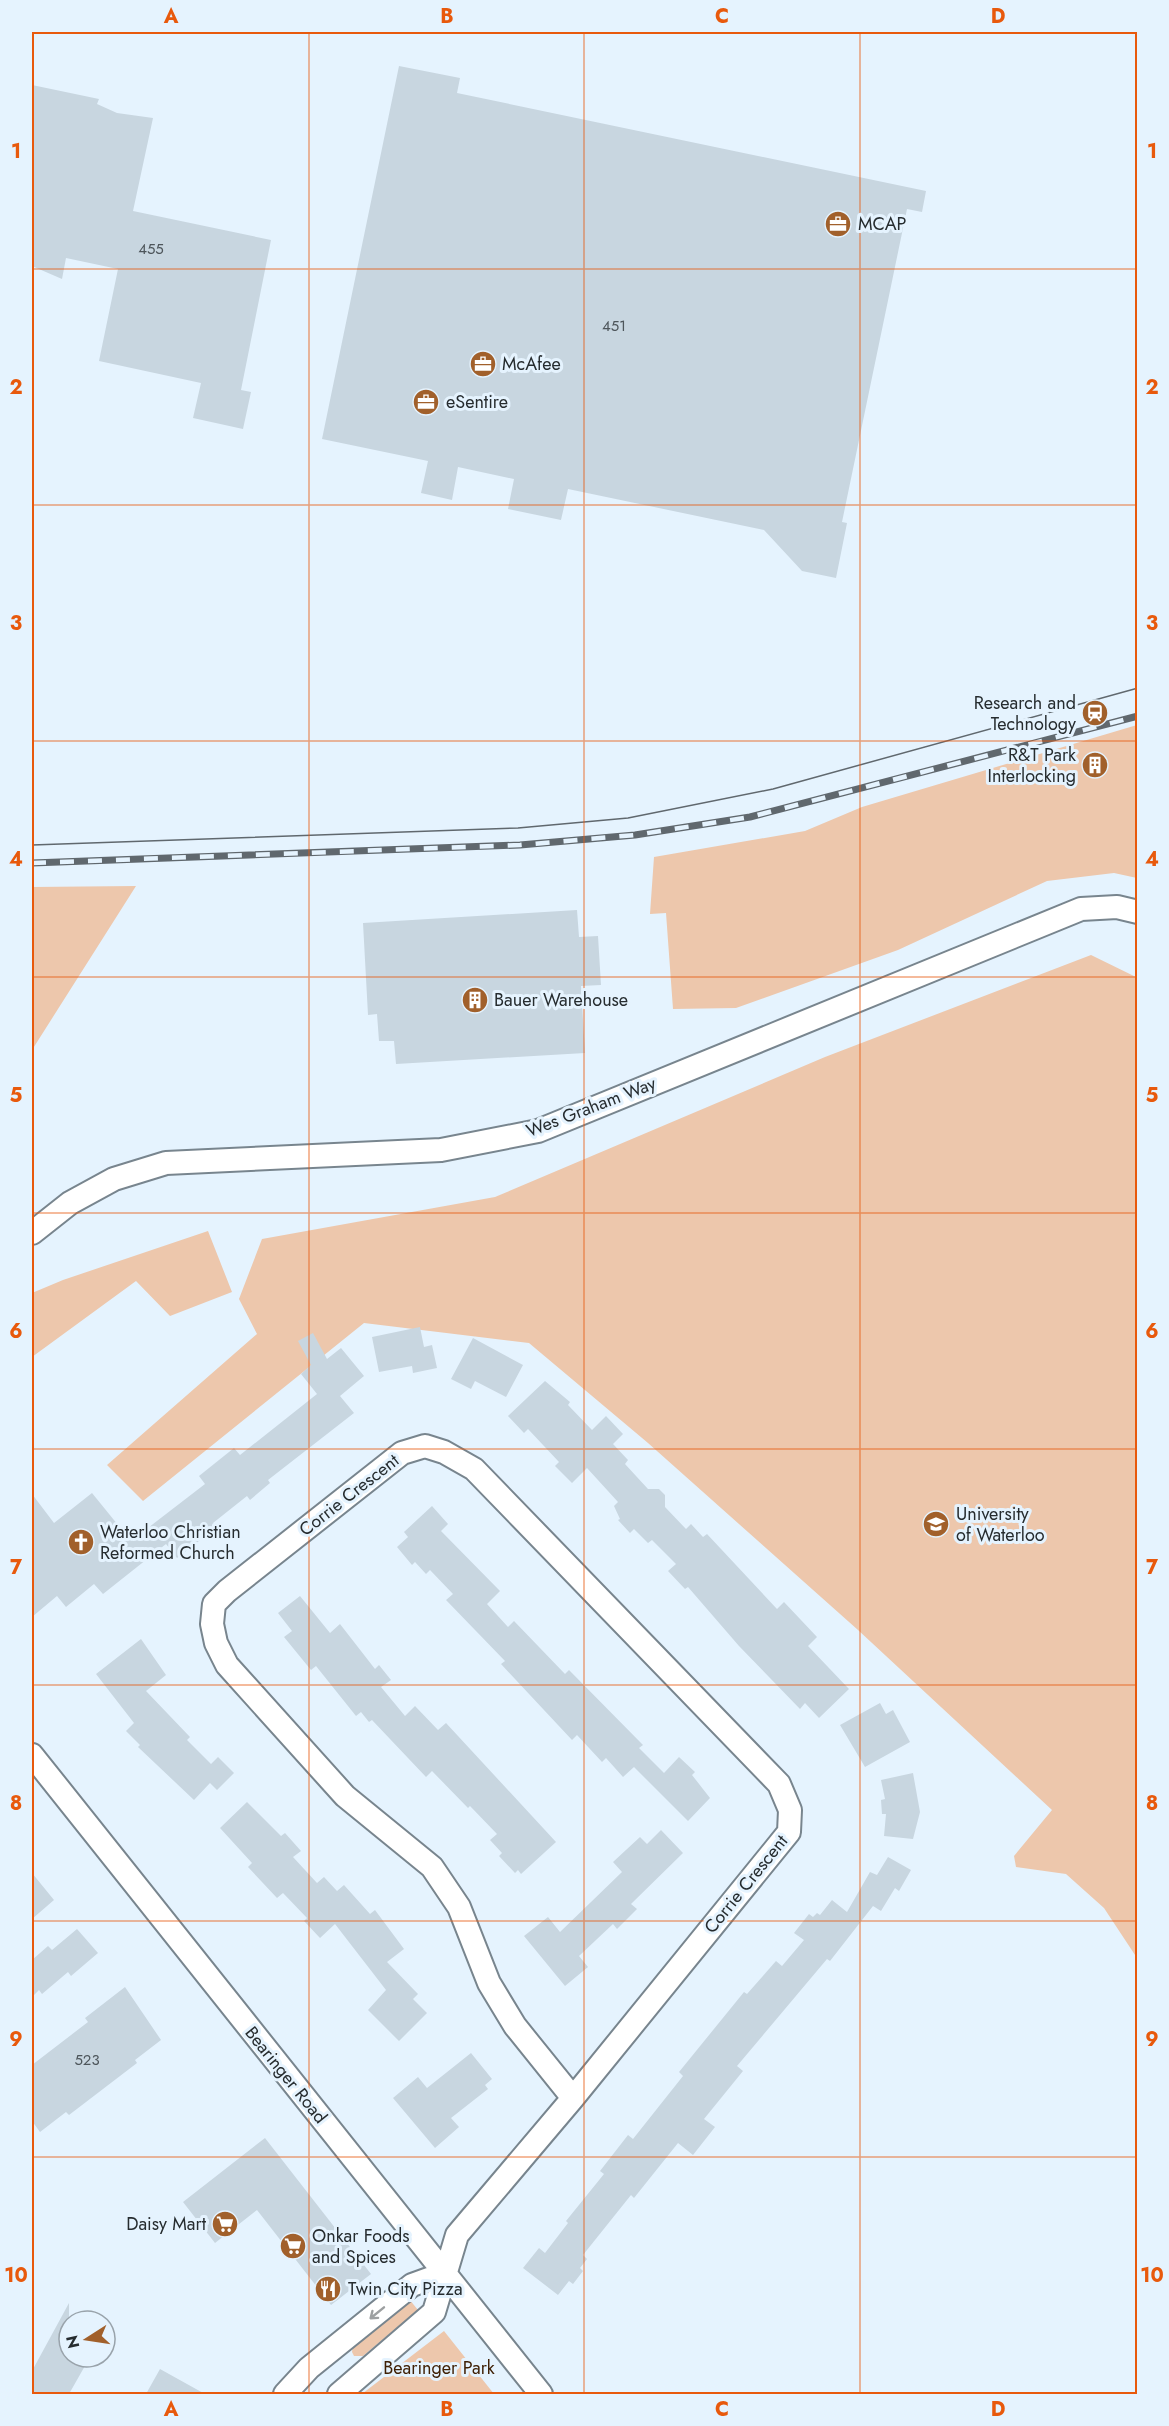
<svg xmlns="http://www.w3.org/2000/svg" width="1169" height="2426" viewBox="0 0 1169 2426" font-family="Jost,sans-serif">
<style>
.green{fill:#edc7ac}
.building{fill:#c8d6e0}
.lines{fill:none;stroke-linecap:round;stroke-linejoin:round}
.minor-casing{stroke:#78858e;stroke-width:26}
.minor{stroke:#fff;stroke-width:22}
.tram{stroke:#60686e;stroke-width:1.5}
.rail-casing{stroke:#60686e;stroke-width:7}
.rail{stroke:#e5f3fe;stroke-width:4.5;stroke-dasharray:14;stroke-linecap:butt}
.oneway{stroke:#9da0a1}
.grid{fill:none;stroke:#e8590c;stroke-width:1.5;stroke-opacity:0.55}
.labels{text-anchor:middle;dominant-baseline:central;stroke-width:6;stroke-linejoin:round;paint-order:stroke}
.number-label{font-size:15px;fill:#4e565b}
.poi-label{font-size:18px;fill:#262c2f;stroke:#e5f3fe;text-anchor:start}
.street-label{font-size:18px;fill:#262c2f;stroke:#e5f3fe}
.park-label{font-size:18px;fill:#3f2005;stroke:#e5f3fe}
.neatline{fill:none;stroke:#e8590c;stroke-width:2}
.grid-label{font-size:20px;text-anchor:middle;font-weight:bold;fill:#e8590c}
</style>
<rect width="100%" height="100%" fill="#e5f3fe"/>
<path class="green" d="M 1137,725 L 1137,878 L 1114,873 L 1047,881 L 898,950 L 736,1008 L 673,1009 L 666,913 L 650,914 L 654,857 L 805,831 L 862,807 Z
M 136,886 L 32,1050 L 32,887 Z
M 1091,955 L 1138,978 L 1137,1958 L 1104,1908 L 1066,1874 L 1016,1867 L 1014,1856 L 1052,1810 L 858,1630 L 648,1443 L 529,1343 L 364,1323 L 143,1501 L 107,1465 L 257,1334 L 239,1299 L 262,1239 L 495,1197 L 825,1057 Z
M 208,1231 L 232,1292 L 170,1316 L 136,1281 L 32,1357 L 32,1293 L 63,1280 Z
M 409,2299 L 418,2310 L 363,2356 L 354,2356 L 352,2352 L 353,2346 Z
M 444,2331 L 494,2394 L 362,2394 L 367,2390 Z"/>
<path class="building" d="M 399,66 L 460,78 L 457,93 L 926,191 L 922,212 L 907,209 L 842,522 L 847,523 L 836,578 L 802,571 L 764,530 L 568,489 L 561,520 L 508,509 L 514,479 L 458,467 L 452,500 L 421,493 L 428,461 L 322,439 Z
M 32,85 L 99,99 L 97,104 L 117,113 L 153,118 L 133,211 L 271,240 L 241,390 L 251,392 L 243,429 L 193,418 L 201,383 L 99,361 L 118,269 L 66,258 L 62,279 L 32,266 Z
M 577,910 L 579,937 L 598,936 L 601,985 L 581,986 L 585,1053 L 396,1064 L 394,1041 L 379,1041 L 377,1014 L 368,1015 L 363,923 Z
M 420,1327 L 424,1347 L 432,1345 L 437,1368 L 413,1373 L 412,1366 L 379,1372 L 372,1337 Z
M 313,1333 L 327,1359 L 341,1348 L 364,1376 L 340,1396 L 354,1413 L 268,1480 L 270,1483 L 250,1500 L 247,1496 L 213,1523 L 217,1527 L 177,1558 L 166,1544 L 103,1594 L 94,1584 L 66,1607 L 57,1596 L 32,1617 L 32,1494 L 54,1523 L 92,1493 L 131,1541 L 205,1484 L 199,1476 L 234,1448 L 240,1455 L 317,1394 L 301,1374 L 311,1365 L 298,1341 Z
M 473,1338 L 523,1365 L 506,1397 L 475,1381 L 471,1389 L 451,1379 Z
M 545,1381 L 570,1402 L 568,1405 L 592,1430 L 606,1416 L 623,1434 L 613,1444 L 628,1460 L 625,1464 L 648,1489 L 659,1489 L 665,1495 L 665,1507 L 686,1529 L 691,1524 L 703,1537 L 707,1534 L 777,1609 L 784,1602 L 817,1637 L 808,1646 L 849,1689 L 819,1718 L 805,1703 L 800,1709 L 739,1646 L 688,1587 L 685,1589 L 668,1571 L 676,1564 L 652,1540 L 648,1543 L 634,1529 L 630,1533 L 618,1520 L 620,1519 L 614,1506 L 618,1502 L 587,1468 L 572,1483 L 555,1466 L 559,1462 L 528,1429 L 524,1433 L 508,1416 Z
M 432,1506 L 448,1524 L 441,1531 L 500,1591 L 487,1604 L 508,1627 L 514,1621 L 565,1674 L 569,1670 L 643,1745 L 639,1748 L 664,1773 L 679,1757 L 695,1772 L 692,1775 L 710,1798 L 688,1821 L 634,1767 L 623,1777 L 606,1758 L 602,1762 L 577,1735 L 572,1740 L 501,1664 L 505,1661 L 446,1600 L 453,1594 L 430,1570 L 426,1574 L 415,1562 L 412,1565 L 397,1547 L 408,1537 L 404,1532 Z
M 300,1596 L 330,1633 L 340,1624 L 375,1669 L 379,1665 L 391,1680 L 381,1687 L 405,1716 L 415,1706 L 438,1730 L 446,1723 L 556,1842 L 521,1874 L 518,1870 L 515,1873 L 499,1856 L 502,1853 L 490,1840 L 497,1834 L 470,1806 L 468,1808 L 432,1771 L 426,1777 L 372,1720 L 369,1722 L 361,1712 L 356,1716 L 316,1666 L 311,1670 L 284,1637 L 292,1631 L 278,1613 Z
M 141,1639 L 166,1675 L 146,1691 L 190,1737 L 187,1740 L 211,1764 L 218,1757 L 234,1773 L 217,1790 L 210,1783 L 194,1800 L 138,1747 L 140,1745 L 126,1731 L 134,1723 L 96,1674 Z
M 880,1703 L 886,1714 L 893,1710 L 910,1742 L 865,1767 L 840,1725 Z
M 913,1773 L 920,1812 L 913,1839 L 884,1836 L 886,1814 L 882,1814 L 881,1800 L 885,1799 L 881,1780 Z
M 247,1802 L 281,1836 L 285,1833 L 301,1851 L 293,1857 L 317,1883 L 324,1877 L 337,1891 L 344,1885 L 370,1914 L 375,1910 L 404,1949 L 387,1962 L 418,1994 L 413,1999 L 427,2013 L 399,2041 L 368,2010 L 386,1990 L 335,1924 L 320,1938 L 304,1921 L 307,1918 L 283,1893 L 277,1898 L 248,1867 L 252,1863 L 220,1828 Z
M 661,1830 L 683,1853 L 631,1904 L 637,1909 L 617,1929 L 613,1924 L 579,1956 L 588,1967 L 565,1986 L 524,1936 L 548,1917 L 560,1932 L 622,1872 L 613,1862 L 640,1837 L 647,1844 Z
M 888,1857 L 911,1870 L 899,1891 L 895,1888 L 881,1911 L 873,1906 L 830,1961 L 827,1959 L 737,2066 L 743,2071 L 704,2119 L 715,2127 L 693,2155 L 678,2143 L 634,2198 L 631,2195 L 583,2255 L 587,2259 L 580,2268 L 583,2271 L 573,2284 L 569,2281 L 558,2295 L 523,2268 L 539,2248 L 545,2253 L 568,2223 L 566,2221 L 604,2174 L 600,2171 L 628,2135 L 633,2139 L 683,2076 L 679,2072 L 744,1992 L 747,1994 L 776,1961 L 782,1966 L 804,1940 L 794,1933 L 809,1914 L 813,1917 L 817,1913 L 820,1915 L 832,1900 L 847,1912 L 870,1872 L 877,1875 Z
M 32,1873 L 54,1900 L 32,1919 Z
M 77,1929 L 98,1953 L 71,1976 L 68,1972 L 42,1994 L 39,1990 L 32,1997 L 32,1960 L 48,1946 L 52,1950 Z
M 125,1987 L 161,2040 L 135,2060 L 137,2063 L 69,2115 L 66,2112 L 40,2132 L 32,2121 L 32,2065 L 88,2022 L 85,2018 Z
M 471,2053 L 492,2079 L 485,2085 L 488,2089 L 451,2118 L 459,2127 L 435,2148 L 393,2098 L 418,2077 L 427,2088 Z
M 265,2138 L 371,2274 L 331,2305 L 257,2210 L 215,2243 L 183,2202 Z
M 69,2303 L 69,2357 L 90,2357 L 69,2394 L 32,2394 L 32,2371 Z
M 160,2369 L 205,2394 L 146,2394 Z"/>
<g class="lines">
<defs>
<path id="minor" d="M 32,1233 L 70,1203 L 114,1179 L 166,1163 L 441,1150 L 538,1131 L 1081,909 L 1117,907 L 1138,912
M 32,1755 L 541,2394
M 285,2394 L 309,2368 L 412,2285 L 445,2273
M 339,2394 L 434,2312 L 457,2235 L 573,2098 L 789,1832 L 790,1810 L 779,1784 L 474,1469 L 444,1452 L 425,1446 L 402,1453 L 227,1591 L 214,1604 L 212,1624 L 216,1643 L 227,1665 L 345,1796 L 432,1867 L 459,1907 L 489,1983 L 515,2026 L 573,2098"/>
</defs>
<use href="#minor" class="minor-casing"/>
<use href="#minor" class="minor"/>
<path class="tram" d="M 882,784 L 1138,714
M 32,845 L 518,828 L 628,818 L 773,789 L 1138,688"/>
<defs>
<path id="rail" d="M 32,863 L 520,845 L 635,835 L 750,817 L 1138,716"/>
</defs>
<use href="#rail" class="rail-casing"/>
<use href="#rail" class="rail"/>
</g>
<defs><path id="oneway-shaft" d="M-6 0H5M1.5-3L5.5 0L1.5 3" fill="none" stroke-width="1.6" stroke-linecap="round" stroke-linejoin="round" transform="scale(1.5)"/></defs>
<use class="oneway" href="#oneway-shaft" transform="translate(377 2313) rotate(141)"/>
<path class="grid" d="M 309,32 L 309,2394M 584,32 L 584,2394M 860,32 L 860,2394M 32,269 L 1138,269M 32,505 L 1138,505M 32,741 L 1138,741M 32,977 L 1138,977M 32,1213 L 1138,1213M 32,1449 L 1138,1449M 32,1685 L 1138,1685M 32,1921 L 1138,1921M 32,2157 L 1138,2157"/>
<defs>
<symbol id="office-disc" viewBox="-11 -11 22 22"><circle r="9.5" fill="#a1602b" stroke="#e5f3fe"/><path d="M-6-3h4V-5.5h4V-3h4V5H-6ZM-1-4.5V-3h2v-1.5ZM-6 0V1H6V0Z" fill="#fff"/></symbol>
<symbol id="station-disc" viewBox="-11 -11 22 22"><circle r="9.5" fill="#a1602b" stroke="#e5f3fe"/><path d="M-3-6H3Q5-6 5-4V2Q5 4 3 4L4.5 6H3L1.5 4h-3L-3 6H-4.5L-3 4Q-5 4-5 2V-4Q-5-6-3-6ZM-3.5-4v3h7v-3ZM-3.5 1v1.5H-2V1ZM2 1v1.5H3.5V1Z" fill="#fff"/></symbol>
<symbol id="building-disc" viewBox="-11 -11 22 22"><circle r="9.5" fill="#a1602b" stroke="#e5f3fe"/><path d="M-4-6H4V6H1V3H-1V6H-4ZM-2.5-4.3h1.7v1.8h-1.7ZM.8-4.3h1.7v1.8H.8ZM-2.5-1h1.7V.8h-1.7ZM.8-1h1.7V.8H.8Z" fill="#fff"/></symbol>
<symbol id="university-disc" viewBox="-11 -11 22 22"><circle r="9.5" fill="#a1602b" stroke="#e5f3fe"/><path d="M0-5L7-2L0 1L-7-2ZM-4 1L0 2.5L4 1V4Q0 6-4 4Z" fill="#fff"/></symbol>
<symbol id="church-disc" viewBox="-11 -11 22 22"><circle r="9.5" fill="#a1602b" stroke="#e5f3fe"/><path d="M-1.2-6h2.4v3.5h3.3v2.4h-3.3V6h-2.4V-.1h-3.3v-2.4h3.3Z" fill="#fff"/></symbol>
<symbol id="supermarket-disc" viewBox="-11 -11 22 22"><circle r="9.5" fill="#a1602b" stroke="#e5f3fe"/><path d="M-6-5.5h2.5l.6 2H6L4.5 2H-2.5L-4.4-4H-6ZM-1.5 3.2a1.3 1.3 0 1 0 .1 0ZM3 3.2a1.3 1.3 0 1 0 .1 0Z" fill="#fff"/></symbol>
<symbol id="restaurant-disc" viewBox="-11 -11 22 22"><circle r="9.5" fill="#a1602b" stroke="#e5f3fe"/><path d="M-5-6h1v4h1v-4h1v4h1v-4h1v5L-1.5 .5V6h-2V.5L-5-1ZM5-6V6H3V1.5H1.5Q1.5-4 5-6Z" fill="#fff"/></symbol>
</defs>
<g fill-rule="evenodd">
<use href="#office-disc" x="823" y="209" width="30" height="30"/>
<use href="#office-disc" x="468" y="349" width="30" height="30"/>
<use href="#office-disc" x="411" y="387" width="30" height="30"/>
<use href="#station-disc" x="1080" y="698" width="30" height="30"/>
<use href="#building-disc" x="1080" y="750" width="30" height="30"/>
<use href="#building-disc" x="460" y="985" width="30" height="30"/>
<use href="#university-disc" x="921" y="1509" width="30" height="30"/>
<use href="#church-disc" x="66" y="1527" width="30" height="30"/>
<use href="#supermarket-disc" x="210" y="2209" width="30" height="30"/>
<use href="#supermarket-disc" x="278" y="2231" width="30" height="30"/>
<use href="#restaurant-disc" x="313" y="2274" width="30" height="30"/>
</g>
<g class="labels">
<g class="number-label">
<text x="151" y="249">455</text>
<text x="614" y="326">451</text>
<text x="87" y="2060">523</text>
</g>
<g class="poi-label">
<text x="858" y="224">MCAP</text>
<text x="502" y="364">McAfee</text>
<text x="446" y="402">eSentire</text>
<text x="1076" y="703" text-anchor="end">Research and<tspan x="1076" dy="21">Technology</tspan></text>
<text x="1076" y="755" text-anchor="end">R&amp;T Park<tspan x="1076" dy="21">Interlocking</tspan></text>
<text x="494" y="1000">Bauer Warehouse</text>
<text x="956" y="1514">University<tspan x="956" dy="21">of Waterloo</tspan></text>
<text x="100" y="1532">Waterloo Christian<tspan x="100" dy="21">Reformed Church</tspan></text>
<text x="206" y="2224" text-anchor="end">Daisy Mart</text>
<text x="312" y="2236">Onkar Foods<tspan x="312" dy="21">and Spices</tspan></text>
<text x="348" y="2289">Twin City Pizza</text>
</g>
<g class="street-label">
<text transform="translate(591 1107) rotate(-21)">Wes Graham Way</text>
<text transform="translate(349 1495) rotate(-38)">Corrie Crescent</text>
<text transform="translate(746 1884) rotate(-51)">Corrie Crescent</text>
<text transform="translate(286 2075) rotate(51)">Bearinger Road</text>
</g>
<g class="park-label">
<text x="439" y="2368">Bearinger Park</text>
</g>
</g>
<rect width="1169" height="2426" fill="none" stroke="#e5f3fe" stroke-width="66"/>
<g transform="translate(87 2339) rotate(258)"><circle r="28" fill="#e5f3fe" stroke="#99a3ab" stroke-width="1.5"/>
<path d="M0-4.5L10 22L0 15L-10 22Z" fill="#a1602b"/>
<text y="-9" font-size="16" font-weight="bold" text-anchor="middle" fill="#262c2f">N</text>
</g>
<rect x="33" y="33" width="1103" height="2360" class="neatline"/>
<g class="grid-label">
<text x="171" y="23">A</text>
<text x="447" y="23">B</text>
<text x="722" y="23">C</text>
<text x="998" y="23">D</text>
<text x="16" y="158">1</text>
<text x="1152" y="158">1</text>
<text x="16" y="394">2</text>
<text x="1152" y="394">2</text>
<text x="16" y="630">3</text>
<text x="1152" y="630">3</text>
<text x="16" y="866">4</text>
<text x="1152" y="866">4</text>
<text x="16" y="1102">5</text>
<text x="1152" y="1102">5</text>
<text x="16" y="1338">6</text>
<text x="1152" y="1338">6</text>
<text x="16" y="1574">7</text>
<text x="1152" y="1574">7</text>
<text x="16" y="1810">8</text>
<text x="1152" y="1810">8</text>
<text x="16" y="2046">9</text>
<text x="1152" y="2046">9</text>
<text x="16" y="2282">10</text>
<text x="1152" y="2282">10</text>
<text x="171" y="2416">A</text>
<text x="447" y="2416">B</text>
<text x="722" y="2416">C</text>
<text x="998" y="2416">D</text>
</g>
</svg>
